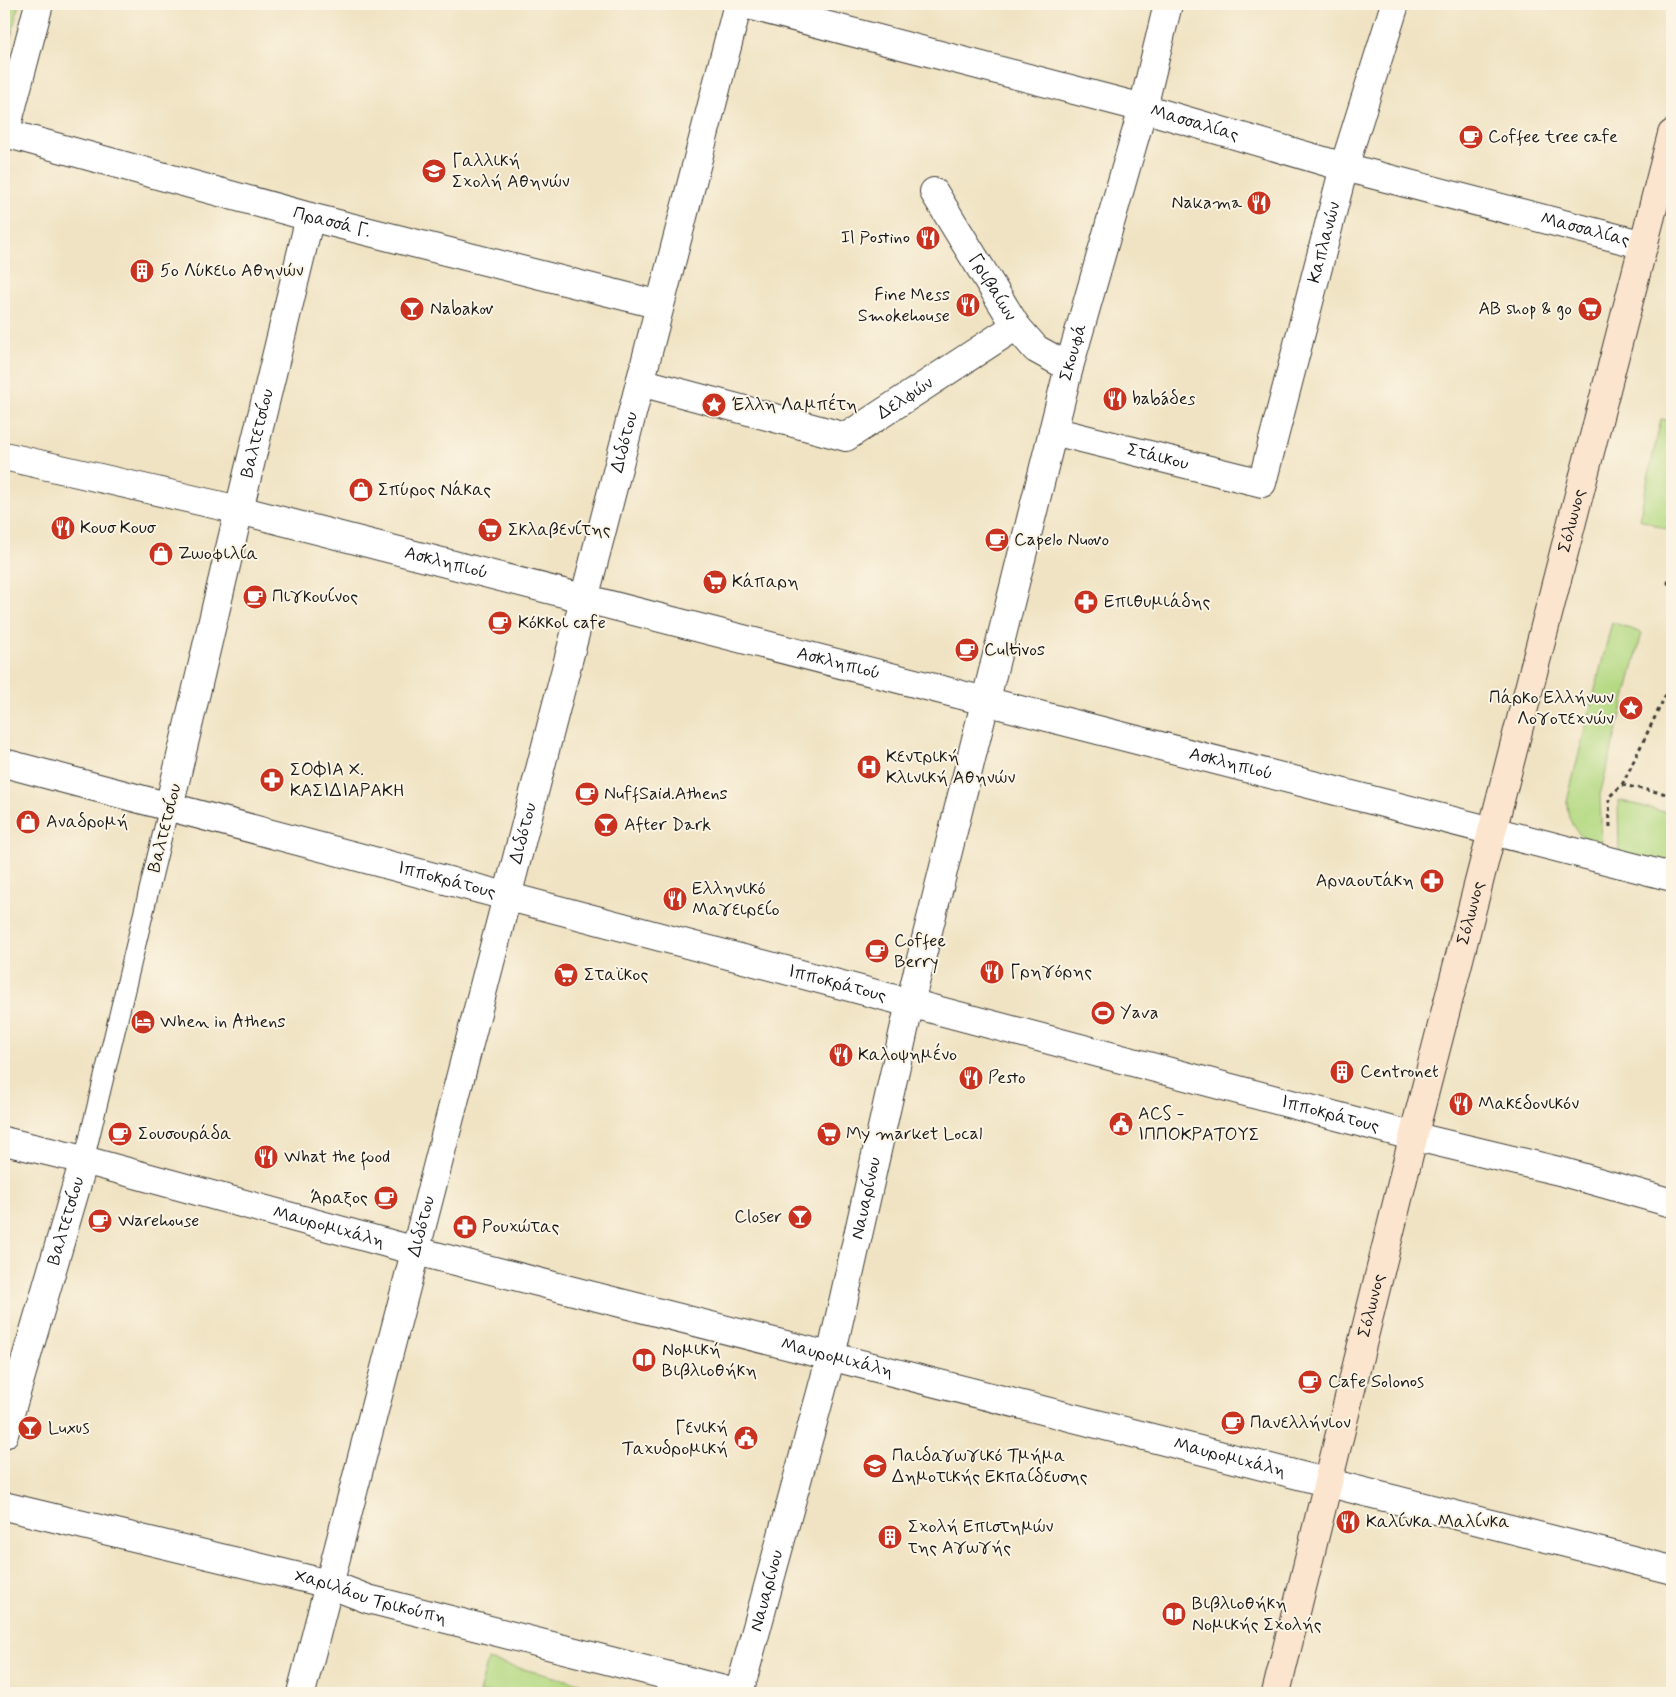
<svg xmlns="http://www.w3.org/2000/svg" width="1676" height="1697" viewBox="0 0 1676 1697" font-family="Mynerve,sans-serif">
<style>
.green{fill:#b4d982;stroke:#687a4f}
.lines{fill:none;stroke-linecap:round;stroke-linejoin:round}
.service-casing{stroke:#3c3a35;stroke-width:21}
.pedestrian-casing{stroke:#3c3a35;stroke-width:30}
.minor-casing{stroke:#3c3a35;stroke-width:30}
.tertiary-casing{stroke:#3c3a35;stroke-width:30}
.secondary-casing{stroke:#3c3a35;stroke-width:30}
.path{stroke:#3c3a35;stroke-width:3;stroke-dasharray:4 4;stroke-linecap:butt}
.service{stroke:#fff;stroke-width:19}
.pedestrian{stroke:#fff;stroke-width:28}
.minor{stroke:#fff;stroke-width:28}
.tertiary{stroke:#fff;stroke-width:28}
.secondary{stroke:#fce5cf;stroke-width:28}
.labels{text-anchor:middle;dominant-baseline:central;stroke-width:4;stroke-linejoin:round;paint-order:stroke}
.street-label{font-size:18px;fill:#1c1c1c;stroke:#fcf5e5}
.poi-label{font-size:18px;fill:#1c1c1c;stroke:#fcf5e5;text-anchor:start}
</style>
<rect width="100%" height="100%" fill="#fcf5e5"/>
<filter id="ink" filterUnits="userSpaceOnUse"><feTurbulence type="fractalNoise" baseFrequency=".02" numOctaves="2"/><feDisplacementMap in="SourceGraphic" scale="10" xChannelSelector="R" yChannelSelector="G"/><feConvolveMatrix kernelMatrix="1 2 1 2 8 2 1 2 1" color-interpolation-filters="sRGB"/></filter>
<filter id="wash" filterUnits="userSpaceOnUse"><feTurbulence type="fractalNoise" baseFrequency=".0096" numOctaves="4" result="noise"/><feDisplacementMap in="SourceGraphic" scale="20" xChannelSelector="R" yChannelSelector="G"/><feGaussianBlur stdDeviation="1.12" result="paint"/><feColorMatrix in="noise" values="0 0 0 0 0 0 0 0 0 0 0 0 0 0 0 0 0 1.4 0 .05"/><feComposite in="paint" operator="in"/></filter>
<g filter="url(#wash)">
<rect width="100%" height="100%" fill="#f0e3c3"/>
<path class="green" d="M 4,4 L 19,4 L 4,65 Z
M 1661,419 L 1672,421 L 1672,514 L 1668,530 L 1639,519 Z
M 1612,622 L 1642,633 L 1600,795 L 1602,848 C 1580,839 1567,826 1567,801 Z
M 1618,800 L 1672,814 L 1672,867 L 1619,853 Z
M 488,1660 L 617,1693 L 479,1693 Z"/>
</g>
<g filter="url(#ink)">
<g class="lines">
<defs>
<path id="service" d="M 84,1160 L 169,807"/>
<g id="pedestrian">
<path id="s1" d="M 5,133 L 310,217 L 660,305"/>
<path id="s2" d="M 934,192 L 1016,326 L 1036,349 L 1069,367"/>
<path id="s3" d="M 640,382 L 846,437 L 1016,326"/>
<path id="s4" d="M 1053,431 L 1262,483 L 1344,167 L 1395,4"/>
<path id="s5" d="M 239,510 L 310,217"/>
<path id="s6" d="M 4,1434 L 84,1160"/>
</g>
<g id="minor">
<path id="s7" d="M 744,4 L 1143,108 L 1344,167 L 1644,245"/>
<path d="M 4,137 L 39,4"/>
<path d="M 169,807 L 239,510"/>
<path id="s8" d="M 4,1141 L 84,1160 L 416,1251 L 1672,1570"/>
<path id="s9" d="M 301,1693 L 738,4"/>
</g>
<g id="tertiary">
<path id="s10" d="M 4,456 L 239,510 L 1672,877"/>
<path id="s11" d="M 4,763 L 1408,1135 L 1563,1172 L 1672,1203"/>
<path id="s12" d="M 4,1506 L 329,1584 L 368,1599 L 736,1693"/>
<path id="s13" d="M 739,1693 L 831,1356 L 910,1003 L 1069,367 L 1143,108 L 1168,4"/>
</g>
<g id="secondary">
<path id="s14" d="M 1276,1693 L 1417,1122 L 1672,134"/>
</g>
</defs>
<use href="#service" class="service-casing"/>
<use href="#pedestrian" class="pedestrian-casing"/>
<use href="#minor" class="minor-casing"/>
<use href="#tertiary" class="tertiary-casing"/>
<use href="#secondary" class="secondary-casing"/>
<path class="path" d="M 1672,565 L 1668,583 L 1672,590
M 1622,785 L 1672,795
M 1610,827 L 1609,797 L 1622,785 L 1672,682"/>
<use href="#service" class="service"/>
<use href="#pedestrian" class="pedestrian"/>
<use href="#minor" class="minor"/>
<use href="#tertiary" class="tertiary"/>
<use href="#secondary" class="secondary"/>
</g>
</g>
<defs>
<symbol id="cafe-disc" viewBox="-11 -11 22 22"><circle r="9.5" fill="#c8321e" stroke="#fcf5e5"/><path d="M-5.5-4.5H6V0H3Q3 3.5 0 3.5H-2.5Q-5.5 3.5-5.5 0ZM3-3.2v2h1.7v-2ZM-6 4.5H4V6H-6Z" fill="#fff"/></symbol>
<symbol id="university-disc" viewBox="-11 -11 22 22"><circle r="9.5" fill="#c8321e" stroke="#fcf5e5"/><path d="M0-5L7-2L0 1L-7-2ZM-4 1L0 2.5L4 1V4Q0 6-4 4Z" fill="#fff"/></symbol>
<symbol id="restaurant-disc" viewBox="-11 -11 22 22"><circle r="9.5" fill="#c8321e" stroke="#fcf5e5"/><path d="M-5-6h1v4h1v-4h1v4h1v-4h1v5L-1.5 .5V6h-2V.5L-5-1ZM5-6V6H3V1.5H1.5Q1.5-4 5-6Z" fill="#fff"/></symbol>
<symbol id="building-disc" viewBox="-11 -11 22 22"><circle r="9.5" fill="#c8321e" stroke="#fcf5e5"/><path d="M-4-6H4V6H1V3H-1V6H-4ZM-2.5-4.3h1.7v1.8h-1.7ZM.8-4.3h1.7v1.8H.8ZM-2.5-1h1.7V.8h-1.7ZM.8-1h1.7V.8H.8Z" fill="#fff"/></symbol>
<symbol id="bar-disc" viewBox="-11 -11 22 22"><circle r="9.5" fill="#c8321e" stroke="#fcf5e5"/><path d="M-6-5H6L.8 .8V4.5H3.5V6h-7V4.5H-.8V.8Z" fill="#fff"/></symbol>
<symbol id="supermarket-disc" viewBox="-11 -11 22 22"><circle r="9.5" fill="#c8321e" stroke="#fcf5e5"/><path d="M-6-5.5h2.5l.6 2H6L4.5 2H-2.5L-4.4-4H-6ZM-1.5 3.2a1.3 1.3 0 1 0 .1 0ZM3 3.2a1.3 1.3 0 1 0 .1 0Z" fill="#fff"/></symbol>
<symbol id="sight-disc" viewBox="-11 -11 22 22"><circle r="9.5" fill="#c8321e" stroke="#fcf5e5"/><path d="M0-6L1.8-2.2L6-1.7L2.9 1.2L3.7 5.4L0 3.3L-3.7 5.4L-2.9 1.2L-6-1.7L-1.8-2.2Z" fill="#fff"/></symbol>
<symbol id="shop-disc" viewBox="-11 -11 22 22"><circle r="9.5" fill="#c8321e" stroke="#fcf5e5"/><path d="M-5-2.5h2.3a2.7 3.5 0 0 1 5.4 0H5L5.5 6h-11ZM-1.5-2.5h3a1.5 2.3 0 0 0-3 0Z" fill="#fff"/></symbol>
<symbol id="pharmacy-disc" viewBox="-11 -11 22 22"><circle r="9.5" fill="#c8321e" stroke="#fcf5e5"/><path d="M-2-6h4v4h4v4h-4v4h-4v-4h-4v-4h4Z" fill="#fff"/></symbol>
<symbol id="hospital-disc" viewBox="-11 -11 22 22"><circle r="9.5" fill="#c8321e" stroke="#fcf5e5"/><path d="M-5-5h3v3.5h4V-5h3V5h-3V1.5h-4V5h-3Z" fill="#fff"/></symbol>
<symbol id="stadium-disc" viewBox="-11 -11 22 22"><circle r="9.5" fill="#c8321e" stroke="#fcf5e5"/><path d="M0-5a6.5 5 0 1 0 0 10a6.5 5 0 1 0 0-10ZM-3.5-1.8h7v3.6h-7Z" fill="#fff"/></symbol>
<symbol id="hotel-disc" viewBox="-11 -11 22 22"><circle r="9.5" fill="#c8321e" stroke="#fcf5e5"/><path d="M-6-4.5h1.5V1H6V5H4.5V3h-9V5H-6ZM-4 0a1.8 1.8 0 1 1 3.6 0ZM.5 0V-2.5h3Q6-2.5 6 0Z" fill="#fff"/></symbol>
<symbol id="civic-disc" viewBox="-11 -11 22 22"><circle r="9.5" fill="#c8321e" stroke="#fcf5e5"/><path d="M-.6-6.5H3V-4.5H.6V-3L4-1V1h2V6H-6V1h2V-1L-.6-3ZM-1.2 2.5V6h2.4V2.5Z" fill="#fff"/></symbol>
<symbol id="library-disc" viewBox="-11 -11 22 22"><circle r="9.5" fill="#c8321e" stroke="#fcf5e5"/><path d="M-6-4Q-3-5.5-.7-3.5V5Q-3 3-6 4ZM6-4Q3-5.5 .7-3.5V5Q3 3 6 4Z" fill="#fff"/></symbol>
</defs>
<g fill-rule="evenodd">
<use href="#cafe-disc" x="1457" y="123" width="28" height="28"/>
<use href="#university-disc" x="420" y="157" width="28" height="28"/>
<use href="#restaurant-disc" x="1245" y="189" width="28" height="28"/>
<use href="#restaurant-disc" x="914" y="224" width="28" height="28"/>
<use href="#building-disc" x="128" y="257" width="28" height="28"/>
<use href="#restaurant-disc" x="954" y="291" width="28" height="28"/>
<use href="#bar-disc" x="398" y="295" width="28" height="28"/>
<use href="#supermarket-disc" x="1576" y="295" width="28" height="28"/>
<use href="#restaurant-disc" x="1101" y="385" width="28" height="28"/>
<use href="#sight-disc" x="700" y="391" width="28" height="28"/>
<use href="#shop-disc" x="347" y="476" width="28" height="28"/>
<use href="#restaurant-disc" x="49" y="514" width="28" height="28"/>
<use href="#supermarket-disc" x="476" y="516" width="28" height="28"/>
<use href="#cafe-disc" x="983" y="526" width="28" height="28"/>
<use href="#shop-disc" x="147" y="540" width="28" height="28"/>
<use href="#supermarket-disc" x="701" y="568" width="28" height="28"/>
<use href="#cafe-disc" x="241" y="583" width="28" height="28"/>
<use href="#pharmacy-disc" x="1072" y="588" width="28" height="28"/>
<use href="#cafe-disc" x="486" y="609" width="28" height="28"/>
<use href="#cafe-disc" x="953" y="636" width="28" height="28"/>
<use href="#sight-disc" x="1617" y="694" width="28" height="28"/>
<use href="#hospital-disc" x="855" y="753" width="28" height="28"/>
<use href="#pharmacy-disc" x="258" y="766" width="28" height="28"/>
<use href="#cafe-disc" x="573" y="780" width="28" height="28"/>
<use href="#shop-disc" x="14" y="808" width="28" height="28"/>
<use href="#bar-disc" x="592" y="811" width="28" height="28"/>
<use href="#pharmacy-disc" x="1418" y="867" width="28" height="28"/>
<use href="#restaurant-disc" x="661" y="885" width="28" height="28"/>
<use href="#cafe-disc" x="863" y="937" width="28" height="28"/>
<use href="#restaurant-disc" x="978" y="958" width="28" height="28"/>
<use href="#supermarket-disc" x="552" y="961" width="28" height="28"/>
<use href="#stadium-disc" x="1089" y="999" width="28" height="28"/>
<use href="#hotel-disc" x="129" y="1008" width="28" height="28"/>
<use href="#restaurant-disc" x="827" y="1041" width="28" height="28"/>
<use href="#building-disc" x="1328" y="1058" width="28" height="28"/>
<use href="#restaurant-disc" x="957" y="1064" width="28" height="28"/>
<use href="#restaurant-disc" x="1447" y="1090" width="28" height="28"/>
<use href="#civic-disc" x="1107" y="1110" width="28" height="28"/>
<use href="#cafe-disc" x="106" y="1120" width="28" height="28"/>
<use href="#supermarket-disc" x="815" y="1120" width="28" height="28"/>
<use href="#restaurant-disc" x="252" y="1143" width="28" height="28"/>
<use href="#cafe-disc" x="372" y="1184" width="28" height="28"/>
<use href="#bar-disc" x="786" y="1203" width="28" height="28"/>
<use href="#cafe-disc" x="86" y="1207" width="28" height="28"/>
<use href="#pharmacy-disc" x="451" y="1213" width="28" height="28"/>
<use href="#library-disc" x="630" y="1346" width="28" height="28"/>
<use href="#cafe-disc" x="1296" y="1368" width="28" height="28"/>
<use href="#cafe-disc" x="1219" y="1409" width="28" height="28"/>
<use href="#bar-disc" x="16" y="1414" width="28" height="28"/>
<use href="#civic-disc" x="732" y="1424" width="28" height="28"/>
<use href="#university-disc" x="861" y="1452" width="28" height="28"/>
<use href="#restaurant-disc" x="1334" y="1508" width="28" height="28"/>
<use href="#building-disc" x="876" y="1523" width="28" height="28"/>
<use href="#library-disc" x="1160" y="1600" width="28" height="28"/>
</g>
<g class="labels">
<g class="street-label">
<text stroke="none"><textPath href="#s7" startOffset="466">Μασσαλίας</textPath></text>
<text stroke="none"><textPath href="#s1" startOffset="339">Πρασσά Γ.</textPath></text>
<text stroke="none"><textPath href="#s7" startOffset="871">Μασσαλίας</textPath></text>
<text stroke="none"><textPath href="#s4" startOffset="464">Καπλανών</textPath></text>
<text stroke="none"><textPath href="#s2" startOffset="112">Γριβαίων</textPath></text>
<text stroke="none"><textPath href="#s13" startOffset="1382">Σκουφά</textPath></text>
<text stroke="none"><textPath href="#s3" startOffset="284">Δελφών</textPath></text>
<text stroke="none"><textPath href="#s5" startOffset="79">Βαλτετσίου</textPath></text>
<text stroke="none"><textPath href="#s9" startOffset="1292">Διδότου</textPath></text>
<text stroke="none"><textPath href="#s4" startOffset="108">Στάικου</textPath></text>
<text stroke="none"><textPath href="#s14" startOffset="1209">Σόλωνος</textPath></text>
<text stroke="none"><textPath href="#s10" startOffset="455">Ασκληπιού</textPath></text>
<text stroke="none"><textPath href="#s10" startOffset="860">Ασκληπιού</textPath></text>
<text stroke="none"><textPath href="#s10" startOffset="1265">Ασκληπιού</textPath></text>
<text transform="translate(165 828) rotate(-76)">Βαλτετσίου</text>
<text stroke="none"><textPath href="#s9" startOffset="888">Διδότου</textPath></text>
<text stroke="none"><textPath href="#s11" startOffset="458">Ιπποκράτους</textPath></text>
<text stroke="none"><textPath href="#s14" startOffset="804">Σόλωνος</textPath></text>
<text stroke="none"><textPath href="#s11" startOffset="862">Ιπποκράτους</textPath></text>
<text stroke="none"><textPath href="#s11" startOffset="1372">Ιπποκράτους</textPath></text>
<text stroke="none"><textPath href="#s13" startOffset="511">Ναυαρίνου</textPath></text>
<text stroke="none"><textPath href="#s6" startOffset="222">Βαλτετσίου</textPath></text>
<text stroke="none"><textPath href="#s9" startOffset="482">Διδότου</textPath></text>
<text stroke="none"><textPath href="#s8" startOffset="336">Μαυρομιχάλη</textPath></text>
<text stroke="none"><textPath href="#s14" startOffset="399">Σόλωνος</textPath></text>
<text stroke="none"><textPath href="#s8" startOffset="861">Μαυρομιχάλη</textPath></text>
<text stroke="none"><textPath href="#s8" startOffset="1266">Μαυρομιχάλη</textPath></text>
<text stroke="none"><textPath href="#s13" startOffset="106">Ναυαρίνου</textPath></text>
<text stroke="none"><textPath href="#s12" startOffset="378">Χαριλάου Τρικούπη</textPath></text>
</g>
<g class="poi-label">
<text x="1488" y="137">Coffee tree cafe</text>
<text x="452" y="161">Γαλλική<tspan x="452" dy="21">Σχολή Αθηνών</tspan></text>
<text x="1242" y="203" text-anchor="end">Nakama</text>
<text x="910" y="238" text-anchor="end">Il Postino</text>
<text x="160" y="271">5ο Λύκειο Αθηνών</text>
<text x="950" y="295" text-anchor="end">Fine Mess<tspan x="950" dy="21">Smokehouse</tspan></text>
<text x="430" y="309">Nabakov</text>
<text x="1572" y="309" text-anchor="end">ΑΒ shop &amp; go</text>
<text x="1132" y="399">babáδes</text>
<text x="732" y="405">Έλλη Λαμπέτη</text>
<text x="378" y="490">Σπύρος Νάκας</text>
<text x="80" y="528">Κουσ Κουσ</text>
<text x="508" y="530">Σκλαβενίτης</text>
<text x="1014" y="540">Capelo Nuovo</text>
<text x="178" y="554">Ζωοφιλία</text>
<text x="732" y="582">Κάπαρη</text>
<text x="272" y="597">Πιγκουίνος</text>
<text x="1104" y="602">Επιθυμιάδης</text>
<text x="518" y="623">Κόκκοι cafe</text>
<text x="984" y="650">Cultivos</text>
<text x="1614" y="698" text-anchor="end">Πάρκο Ελλήνων<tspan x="1614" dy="21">Λογοτεχνών</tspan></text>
<text x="886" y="757">Κεντρική<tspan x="886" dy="21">Κλινική Αθηνών</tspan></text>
<text x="290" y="770">ΣΟΦΙΑ Χ.<tspan x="290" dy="21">ΚΑΣΙΔΙΑΡΑΚΗ</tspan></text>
<text x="604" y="794">NuffSaid.Athens</text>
<text x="46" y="822">Αναδρομή</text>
<text x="624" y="825">After Dark</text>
<text x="1414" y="881" text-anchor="end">Αρναουτάκη</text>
<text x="692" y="889">Ελληνικό<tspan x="692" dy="21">Μαγειρείο</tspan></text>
<text x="894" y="941">Coffee<tspan x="894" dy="21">Berry</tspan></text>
<text x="1010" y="972">Γρηγόρης</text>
<text x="584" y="975">Σταϊκος</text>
<text x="1120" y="1013">Yava</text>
<text x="160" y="1022">When in Athens</text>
<text x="858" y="1055">Καλοψημένο</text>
<text x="1360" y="1072">Centronet</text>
<text x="988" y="1078">Pesto</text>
<text x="1478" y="1104">Μακεδονικόν</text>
<text x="1138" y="1114">ACS -<tspan x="1138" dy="21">ΙΠΠΟΚΡΑΤΟΥΣ</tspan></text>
<text x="138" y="1134">Σουσουράδα</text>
<text x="846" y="1134">My market Local</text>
<text x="284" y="1157">What the food</text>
<text x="368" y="1198" text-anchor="end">Άραξος</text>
<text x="782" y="1217" text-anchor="end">Closer</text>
<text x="118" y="1221">Warehouse</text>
<text x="482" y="1227">Ρουχώτας</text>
<text x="662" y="1350">Νομική<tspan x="662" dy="21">Βιβλιοθήκη</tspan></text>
<text x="1328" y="1382">Cafe Solonos</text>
<text x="1250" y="1423">Πανελλήνιον</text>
<text x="48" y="1428">Luxus</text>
<text x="728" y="1428" text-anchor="end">Γενική<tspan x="728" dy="21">Ταχυδρομική</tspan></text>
<text x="892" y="1456">Παιδαγωγικό Τμήμα<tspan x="892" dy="21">Δημοτικής Εκπαίδευσης</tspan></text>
<text x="1366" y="1522">Καλίνκα Μαλίνκα</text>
<text x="908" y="1527">Σχολή Επιστημών<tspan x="908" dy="21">της Αγωγής</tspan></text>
<text x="1192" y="1604">Βιβλιοθήκη<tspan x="1192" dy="21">Νομικής Σχολής</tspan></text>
</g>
</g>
<rect width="1676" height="1697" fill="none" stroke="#fcf5e5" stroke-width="20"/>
</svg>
